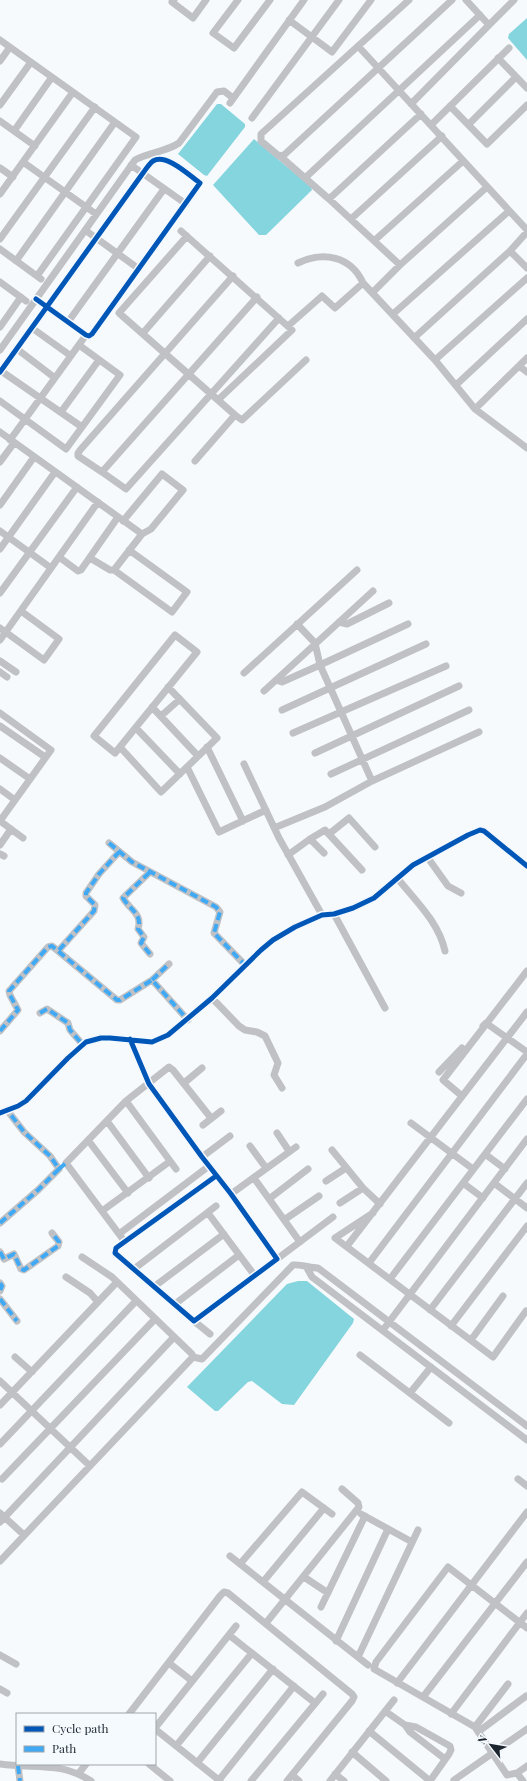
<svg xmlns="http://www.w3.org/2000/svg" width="527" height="1781" viewBox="0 0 527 1781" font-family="'Playfair Display',serif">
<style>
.water{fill:#85d5de}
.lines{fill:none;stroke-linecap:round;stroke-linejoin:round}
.minor{stroke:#bfc1c5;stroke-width:7}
.quiet{stroke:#3fa9f5;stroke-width:4;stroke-dasharray:8 4;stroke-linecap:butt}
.cycleway-casing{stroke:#f5faff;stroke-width:8}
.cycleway{stroke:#0057b8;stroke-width:5}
</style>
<rect width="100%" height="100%" fill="#f7fafd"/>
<path class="water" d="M 527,18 L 527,60 L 508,38 L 509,34 Z
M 217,104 L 221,104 L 245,124 L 245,127 L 207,176 L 204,175 L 178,154 Z
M 254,139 L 311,187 L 312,190 L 266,235 L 259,235 L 213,185 Z
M 298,1281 L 307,1281 L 354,1319 L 353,1323 L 294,1405 L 282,1404 L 252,1381 L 248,1382 L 218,1411 L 215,1411 L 187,1387 L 287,1284 Z"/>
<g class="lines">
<path class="minor" d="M 174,0 L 172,2 L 193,18 L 206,0
M 238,0 L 213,33 L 234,48 L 270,0
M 409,0 L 261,134 L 261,141 L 279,156 L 284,155 L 452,0
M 466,0 L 489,25 L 514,0
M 289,20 L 332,52 L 371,0
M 0,40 L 136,137 L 37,276
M 358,46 L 527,230
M 498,58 L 527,88
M 0,61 L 10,47
M 230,103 L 304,0
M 411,104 L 489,25
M 0,105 L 31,62
M 450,106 L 487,144 L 527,105
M 252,118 L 339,0
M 0,121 L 35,146
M 469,124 L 516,77
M 431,125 L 509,48
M 14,131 L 52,77
M 281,157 L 329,199
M 23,162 L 96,214
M 131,165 L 186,204
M 0,168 L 13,177
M 305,178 L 480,15
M 0,194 L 73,92
M 351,219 L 442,136
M 85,230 L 139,269
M 181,231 L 292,330 L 218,400
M 187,236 L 119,313 L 235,415 L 195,461
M 0,239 L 95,107
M 375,240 L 463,161
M 0,249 L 41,279
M 510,251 L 527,268
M 16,261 L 115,122
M 298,263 C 323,251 351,256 363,283 L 435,360 L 475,409 L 527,448
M 400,265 L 329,199 L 421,114
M 233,276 L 81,449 L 78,453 L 78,456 L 102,472 L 257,297
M 0,282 L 26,301
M 373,292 L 400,265 L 487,187
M 393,314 L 509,211
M 68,322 L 164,189
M 288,326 L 322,296 L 335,308 L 363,283
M 0,327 L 21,297
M 32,328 L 71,356
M 143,333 L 210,256
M 414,338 L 510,251 L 527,232
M 17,349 L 55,378
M 0,350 L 135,160 C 149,152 166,152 179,143 L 217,92 L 224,91 L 233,98
M 435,360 L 527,278
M 519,366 L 527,372
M 1,371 L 82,427
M 0,372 L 143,173 C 146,169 149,164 153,161 C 166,153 189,175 200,183 L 92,334 L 89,336 L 86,335 L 36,299
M 456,385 L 527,319
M 0,401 L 66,449 L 120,375 L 79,345
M 475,409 L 527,358
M 61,412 L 99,360
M 235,415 L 242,420 L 306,360
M 0,432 L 142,534
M 10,440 L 86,335
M 0,462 L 14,443
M 102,472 L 126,489 L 279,318
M 0,505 L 34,457
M 0,531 L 51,568
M 0,549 L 55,472
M 59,557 L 78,571 L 81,570 L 118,517
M 90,558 L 110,570 L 114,570 L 142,534 L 151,529 L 183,490 L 162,474 L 123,521
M 114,570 L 172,612 L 187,592 L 129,550
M 0,593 L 77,487
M 339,622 L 347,624 L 389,603
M 0,628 L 44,660 L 59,639 L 21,611
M 175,635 L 197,652 L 115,753 L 94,736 Z
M 0,640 L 98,502
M 0,661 L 16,672
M 0,672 L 7,677
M 244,673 L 357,570
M 276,680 L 282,682 L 320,665 L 315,643 L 297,624
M 264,691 L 373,591
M 152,707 L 198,756
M 282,710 L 426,644
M 0,713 L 51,750 L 0,821
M 161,716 L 180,699
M 0,726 L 45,757
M 136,728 L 180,774
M 293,733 L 446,666
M 120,747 L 161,792 L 217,738 L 168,687
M 207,747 L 243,821
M 315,753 L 459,686
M 0,758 L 30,779
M 244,764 L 279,838 L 322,915
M 187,767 L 219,832 L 266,810
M 331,774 L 469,710
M 372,781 L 320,665 L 408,624
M 0,789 L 15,800
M 0,821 L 23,838
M 274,828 L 325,807 L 372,781 L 479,732
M 329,834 L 349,818 L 375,847
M 310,839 L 324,853
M 109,843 L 132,862 L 216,907 L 220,912 L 214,933 L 245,965
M 0,845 L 11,829
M 0,854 L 4,856
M 288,855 L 310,839 L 325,830 L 362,870
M 428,858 L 448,886 L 461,893
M 398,879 C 416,901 439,923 445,951
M 334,914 L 385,1008
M 59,950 L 94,911 L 95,905 L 86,896 L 86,893 L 99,874 L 119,852
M 150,954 L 141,943 L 144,937 L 138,929 C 143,914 129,909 123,898 L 150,872
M 152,980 L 169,964
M 212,998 L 239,1026 L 245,1030 L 257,1032 L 265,1036 L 278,1063 L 274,1075 L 282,1088
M 40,1013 L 47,1009 L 68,1023 L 70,1030 L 83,1045
M 483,1026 L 486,1023 L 527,1052
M 0,1031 L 18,1010 L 10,995 L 9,991 L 48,947 L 52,946 L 117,1000 L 120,1000 L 152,980 L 188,1020
M 130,1039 L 149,1084 L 202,1157 L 231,1194 L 277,1259 L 194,1321 L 115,1253 L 116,1248 L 216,1176
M 439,1072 L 462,1048
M 184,1083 L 202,1068
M 462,1096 L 443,1080 L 527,971
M 126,1101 L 176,1169
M 0,1113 L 18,1106 L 26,1101 L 68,1058 L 86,1042 L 101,1038 L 110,1038 L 152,1042 L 168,1035 L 212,998 L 261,950 L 273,940 L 295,927 L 322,915 L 334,914 L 353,908 L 374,898 L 413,865 L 468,835 L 480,830 L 484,831 L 527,866
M 107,1121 L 149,1178
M 411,1123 L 473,1169
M 203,1125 L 221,1111
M 277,1133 L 289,1151
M 88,1140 L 128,1193
M 250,1146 L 266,1168
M 332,1150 L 363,1188 L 380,1204
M 485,1154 L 505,1169
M 202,1157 L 230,1136
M 254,1178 L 300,1242
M 326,1181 L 346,1168
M 463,1183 L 483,1198
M 494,1183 L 527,1208
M 231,1194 L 296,1147
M 269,1199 L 308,1169
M 340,1203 L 363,1188
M 102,1211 L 169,1162
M 208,1213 L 255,1276
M 373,1213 L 335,1238 L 493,1357 L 526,1311
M 284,1220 L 319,1196
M 0,1223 L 38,1190 L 59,1169 L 50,1156 L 24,1132 L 7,1110
M 119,1234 L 209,1166
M 125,1242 L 66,1163 L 126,1101 L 169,1067 L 173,1070 L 211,1118
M 347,1246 L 527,1012
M 0,1252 L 4,1259 L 14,1254 L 21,1269 L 24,1270 L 58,1246 L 59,1242 L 52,1233
M 82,1257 L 112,1277 L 192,1354 L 193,1357 L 202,1359 L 293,1265 C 302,1264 310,1268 318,1268 L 527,1426
M 277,1259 L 333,1217
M 369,1263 L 527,1054
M 307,1268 L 312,1277 L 527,1440
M 134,1269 L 216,1206
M 66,1277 L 90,1293 L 98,1302
M 390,1279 L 527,1099
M 0,1283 L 2,1286 L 0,1291
M 155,1286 L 224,1234
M 0,1299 L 17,1321
M 175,1304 L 239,1255
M 430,1310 L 527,1183
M 194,1321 L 210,1334
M 451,1326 L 527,1226
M 383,1330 L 527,1139
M 471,1340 L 503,1296
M 360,1355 L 449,1423
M 15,1357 L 32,1372
M 0,1381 L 90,1466
M 410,1393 L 431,1367
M 0,1405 L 117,1282
M 0,1444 L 136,1301
M 2,1479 L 155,1319
M 518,1479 L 527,1486
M 0,1513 L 24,1535
M 361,1514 L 412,1542
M 0,1522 L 174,1337
M 230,1556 L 368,1665
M 0,1561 L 193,1357
M 240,1564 L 302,1492 L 332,1514
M 304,1577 L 328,1593
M 263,1582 L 324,1508
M 321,1607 L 365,1516
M 266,1623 L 359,1507 L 358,1503 L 342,1489
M 527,1628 L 448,1567 L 376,1662 L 374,1669 L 475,1727 L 507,1775 L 517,1773 L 527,1766
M 229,1635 L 315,1703
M 336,1641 L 388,1529
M 0,1655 L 16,1664
M 358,1657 L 418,1530
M 169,1663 L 192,1681
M 397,1683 L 527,1512
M 0,1689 L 7,1693
M 423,1697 L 527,1562
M 385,1711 L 405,1725 L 410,1732 L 445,1759
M 129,1714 L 220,1596 L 224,1592 L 228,1593 L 352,1694 L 354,1697 L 352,1701 L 287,1781
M 451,1714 L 527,1613
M 405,1725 L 416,1727 L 450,1746 L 451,1750 L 449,1754 L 430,1781
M 475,1727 L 508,1684
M 155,1728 L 236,1626
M 155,1729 L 220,1781
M 369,1731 L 430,1781
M 478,1732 L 526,1696
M 176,1746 L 252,1653
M 352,1752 L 386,1781
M 197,1763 L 273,1669
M 0,1764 C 34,1769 60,1761 91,1781
M 149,1764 L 170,1781
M 18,1766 L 20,1781
M 79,1773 L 86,1764
M 517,1773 L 523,1781
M 335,1774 L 344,1781
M 292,1775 L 299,1781
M 219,1780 L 294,1686
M 251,1781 L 323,1694
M 330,1781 L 394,1700
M 455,1781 L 454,1780 L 527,1729"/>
<path class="quiet" d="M 109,843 L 132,862 L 216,907 L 220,912 L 214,933 L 245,965
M 59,950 L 94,911 L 95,905 L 86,896 L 86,893 L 99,874 L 119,852
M 150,954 L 141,943 L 144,937 L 138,929 C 143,914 129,909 123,898 L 150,872
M 152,980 L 169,964
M 40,1013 L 47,1009 L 68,1023 L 70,1030 L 83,1045
M 0,1031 L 18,1010 L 10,995 L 9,991 L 48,947 L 52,946 L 117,1000 L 120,1000 L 152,980 L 188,1020
M 59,1169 L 66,1163
M 0,1223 L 38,1190 L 59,1169 L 50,1156 L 24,1132 L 7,1110
M 0,1252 L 4,1259 L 14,1254 L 21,1269 L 24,1270 L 58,1246 L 59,1242 L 52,1233
M 0,1283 L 2,1286 L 0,1291
M 0,1299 L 17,1321
M 18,1766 L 20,1781"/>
<defs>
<path id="cycleway" d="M 0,372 L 143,173 C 146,169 149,164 153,161 C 166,153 189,175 200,183 L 92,334 L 89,336 L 86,335 L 36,299
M 130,1039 L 149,1084 L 202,1157 L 231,1194 L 277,1259 L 194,1321 L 115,1253 L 116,1248 L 216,1176
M 0,1113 L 18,1106 L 26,1101 L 68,1058 L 86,1042 L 101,1038 L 110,1038 L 152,1042 L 168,1035 L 212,998 L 261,950 L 273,940 L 295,927 L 322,915 L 334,914 L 353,908 L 374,898 L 413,865 L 468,835 L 480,830 L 484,831 L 527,866"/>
</defs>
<use href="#cycleway" class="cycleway-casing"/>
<use href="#cycleway" class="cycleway"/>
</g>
<rect x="16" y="1713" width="140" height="52" fill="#f5faff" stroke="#9ea5ab"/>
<rect x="24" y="1726" width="20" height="6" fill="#0057b8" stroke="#9ea5ab"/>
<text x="52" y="1733" font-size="12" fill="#1c252e">Cycle path</text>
<rect x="24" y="1746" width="20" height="6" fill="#3fa9f5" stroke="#9ea5ab"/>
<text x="52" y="1753" font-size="12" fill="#1c252e">Path</text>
<g transform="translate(491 1745) rotate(301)" stroke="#f5faff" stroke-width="3" paint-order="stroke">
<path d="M0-3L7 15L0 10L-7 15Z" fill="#1c252e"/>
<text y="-6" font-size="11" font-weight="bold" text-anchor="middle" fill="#1c252e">N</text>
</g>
</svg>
